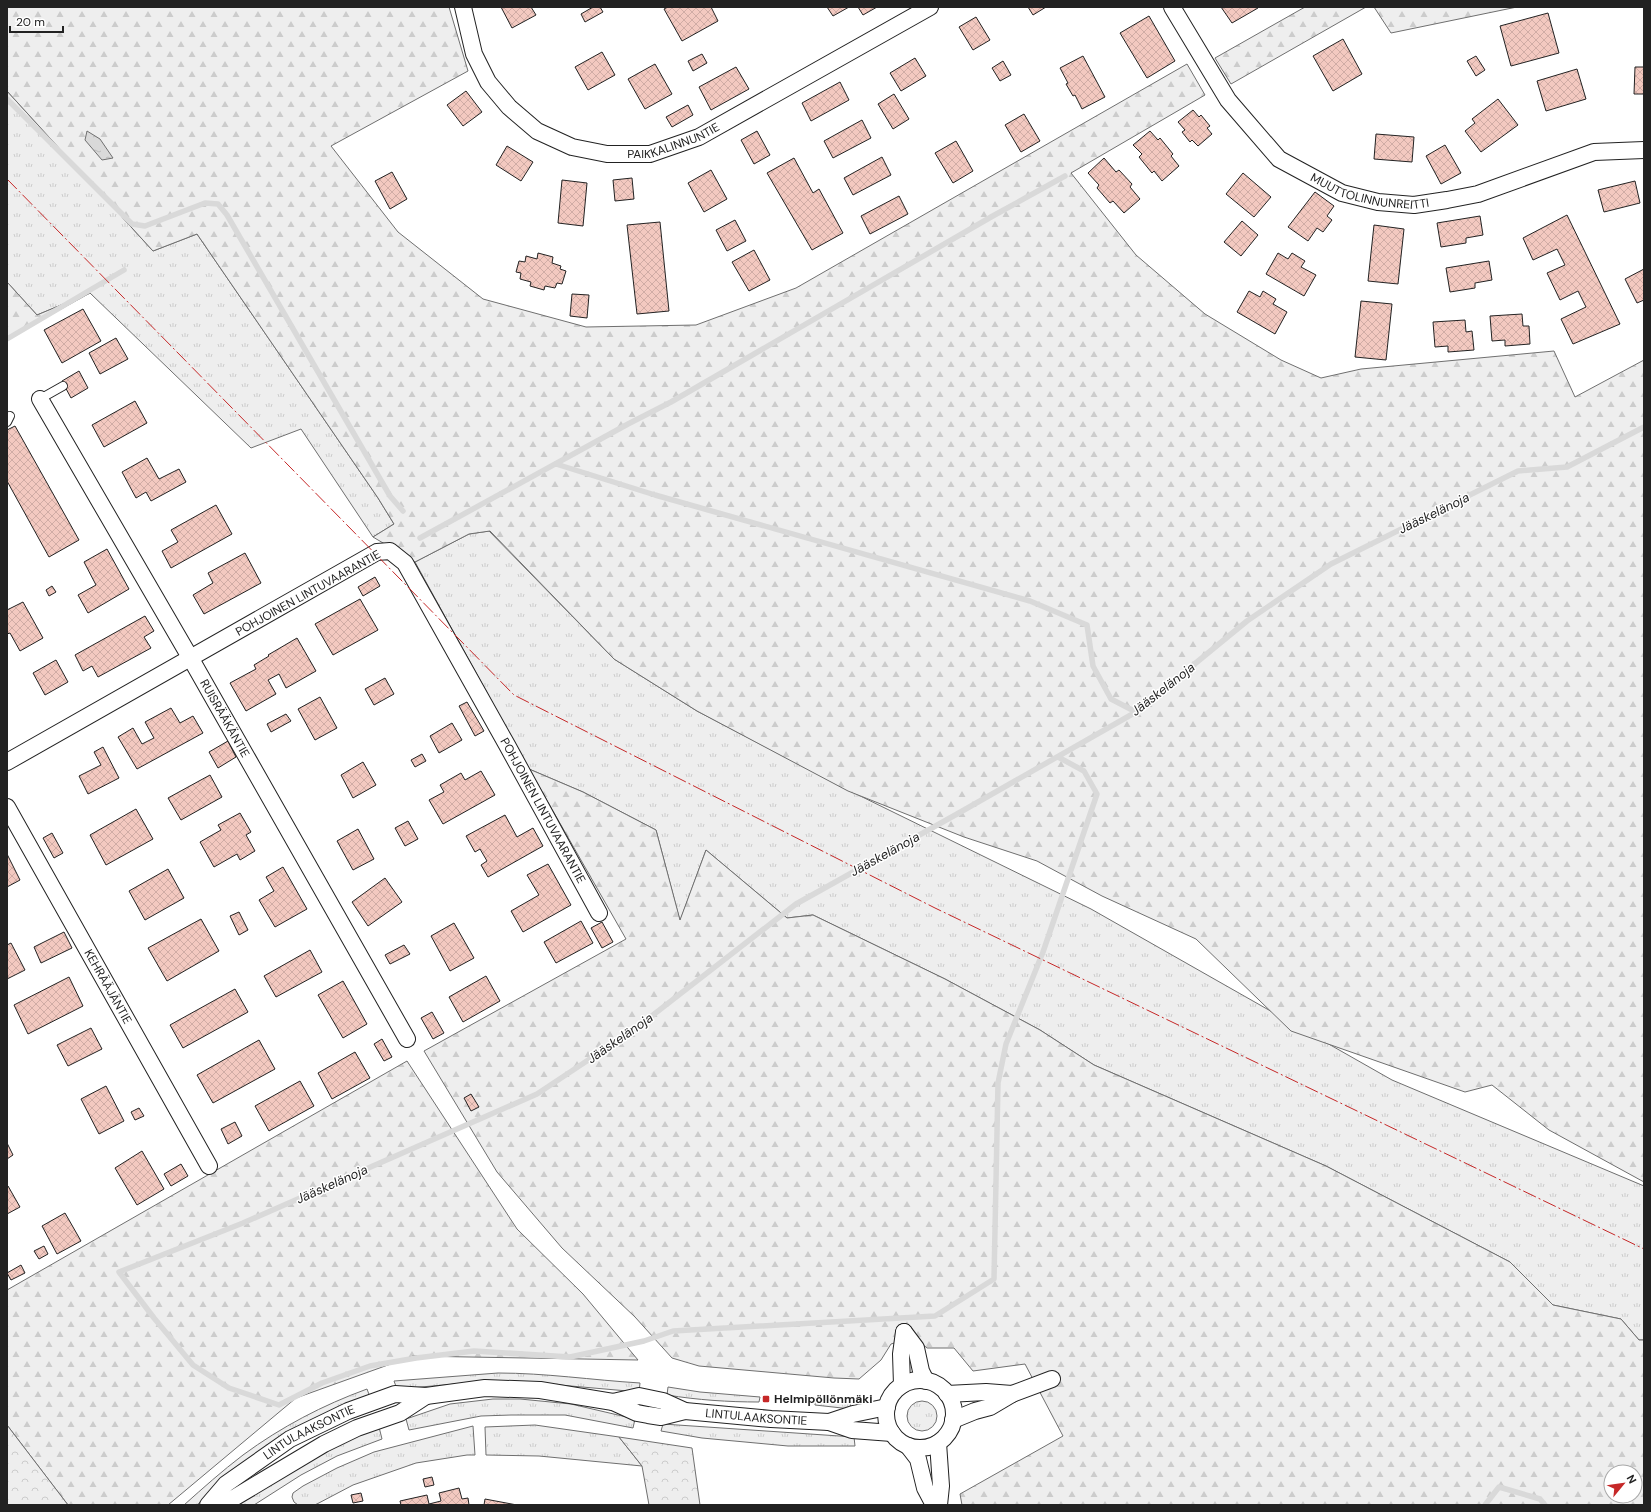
<svg xmlns="http://www.w3.org/2000/svg" width="1651" height="1512" viewBox="0 0 1651 1512" font-family="'DM Sans',sans-serif">
<style>
.grass{fill:url(#grass-tufts);stroke:#6f6f6f}
.forest{fill:url(#forest-firs);stroke:#6f6f6f;fill-rule:evenodd}
.park{fill:url(#park-crowns);stroke:#6f6f6f}
.water{fill:url(#water-ripples);stroke:#6f6f6f}
.lines{fill:none;stroke-linecap:round;stroke-linejoin:round}
.stream{stroke:#d9d9d9;stroke-width:5.5}
.building{fill:url(#building-cross-hatch);stroke:#222}
.lane-casing{stroke:#222;stroke-width:10}
.street-casing{stroke:#222;stroke-width:18}
.lane{stroke:#fff;stroke-width:8}
.street{stroke:#fff;stroke-width:16}
.power{stroke:#c62828;stroke-width:1;stroke-dasharray:14 3 2 3;stroke-linecap:butt}
.poi-dot{fill:#c62828;stroke:#fff;stroke-width:1.5}
.labels{text-anchor:middle;dominant-baseline:central;stroke-width:3;stroke-linejoin:round;paint-order:stroke}
.street-label{font-size:12px;fill:#222;stroke:#fff}
.poi-label{font-size:12px;font-weight:bold;fill:#222;stroke:#fff;text-anchor:start}
.water-label{font-size:13px;font-style:italic;fill:#222;stroke:#fff}
</style>
<defs>
<pattern id="grass-tufts" width="24" height="20" patternUnits="userSpaceOnUse"><rect width="24" height="20" fill="#eee"/><path d="M3 7l-1-3M5 7V3M7 7l1-3M15 17l-1-3M17 17v-4M19 17l1-3" fill="none" stroke="#ccc"/></pattern>
<pattern id="forest-firs" width="22" height="20" patternUnits="userSpaceOnUse"><rect width="22" height="20" fill="#eee"/><path d="M5 1l3.5 6h-7zM16 11l3.5 6h-7z" fill="#ccc"/></pattern>
<pattern id="park-crowns" width="20" height="18" patternUnits="userSpaceOnUse"><rect width="20" height="18" fill="#eee"/><path d="M2 6a3 3 0 1 1 6 0M12 15a3 3 0 1 1 6 0" fill="none" stroke="#ccc"/></pattern>
<pattern id="water-ripples" width="26" height="14" patternUnits="userSpaceOnUse"><rect width="26" height="14" fill="#d9d9d9"/><path d="M2 4q2-2 4 0t4 0M15 11q2-2 4 0t4 0" fill="none" stroke="#bababa"/></pattern>
<pattern id="building-cross-hatch" width="8" height="8" patternUnits="userSpaceOnUse"><rect width="8" height="8" fill="#f3c9c0"/><path d="M0 0l8 8M0 8l8-8" fill="none" stroke="#d0aca5"/></pattern>
</defs>
<rect width="100%" height="100%" fill="#fff"/>
<path class="grass" d="M 7,91 L 153,251 L 197,234 L 378,498 L 394,524 L 373,537 L 301,429 L 251,448 L 90,293 L 37,315 L 7,282 Z
M 489,531 L 614,659 L 697,711 L 844,788 L 1091,909 L 1392,1080 L 1644,1186 L 1644,1340 L 1639,1340 L 1621,1319 L 1553,1305 L 1510,1262 L 1326,1166 L 1094,1065 L 1040,1030 L 945,979 L 813,915 L 787,918 L 706,850 L 680,921 L 656,830 L 583,792 L 529,769 L 415,562 L 469,534 Z
M 498,1373 C 545,1373 592,1380 640,1383 L 639,1392 L 514,1381 L 491,1381 L 397,1389 L 394,1381 Z
M 668,1387 L 700,1392 L 760,1397 L 759,1402 C 728,1402 698,1400 667,1395 Z
M 367,1389 L 370,1397 L 231,1474 L 197,1505 L 184,1505 C 203,1488 222,1471 243,1455 C 281,1427 323,1405 367,1389 Z
M 815,1398 L 850,1401 L 851,1409 L 815,1405 Z
M 493,1399 L 520,1399 L 571,1404 L 635,1419 L 633,1428 L 565,1415 L 511,1415 L 481,1416 L 409,1430 L 406,1419 L 450,1404 Z
M907 1416a15 15 0 1 1 30 0a15 15 0 1 1-30 0Z
M 663,1424 L 854,1437 L 855,1446 L 788,1446 L 702,1438 L 661,1431 Z
M 535,1425 L 619,1437 L 642,1466 L 539,1456 L 486,1455 L 485,1427 Z
M 473,1426 L 475,1455 L 467,1455 L 416,1463 L 353,1485 L 315,1505 L 298,1505 L 294,1502 L 292,1497 L 293,1493 L 303,1486 L 337,1468 L 374,1452 Z
M 379,1427 L 382,1439 L 337,1456 L 301,1475 L 254,1505 L 235,1505 L 323,1451 Z"/>
<path class="forest" d="M 7,7 L 449,7 L 468,71 L 331,146 L 398,232 L 483,299 L 586,327 L 696,325 L 796,288 L 1187,64 L 1205,95 L 1071,173 L 1136,255 L 1205,314 L 1281,360 L 1321,378 L 1361,369 L 1554,351 L 1575,397 L 1644,360 L 1644,1182 L 1549,1130 L 1492,1085 L 1465,1092 L 1291,1031 L 1196,939 L 1102,896 L 1037,861 L 964,837 L 848,791 L 697,711 L 614,659 L 490,531 L 469,534 L 415,562 L 373,537 L 394,524 L 378,498 L 197,234 L 153,251 L 7,91 Z
M 1305,7 L 1366,7 L 1231,84 L 1215,58 Z
M 1374,7 L 1517,7 L 1391,33 Z
M 7,282 L 37,315 L 90,293 L 7,339 Z
M 529,769 L 583,792 L 656,830 L 680,920 L 706,850 L 787,918 L 813,915 L 945,979 L 1040,1030 L 1094,1065 L 1326,1166 L 1510,1262 L 1553,1305 L 1621,1319 L 1639,1340 L 1644,1340 L 1644,1505 L 962,1505 L 960,1494 L 1063,1436 L 1025,1364 L 973,1371 L 954,1348 L 927,1348 L 914,1337 L 891,1344 L 881,1360 L 859,1379 L 834,1378 L 699,1366 L 672,1358 L 635,1317 L 562,1248 L 497,1172 L 424,1051 L 626,939 ZM 1611,1472 L 1635,1472 L 1635,1496 L 1611,1496 Z
M 407,1061 L 517,1229 L 583,1294 L 638,1360 L 413,1356 L 296,1398 L 168,1505 L 68,1505 L 7,1425 L 7,1290 Z"/>
<path class="park" d="M 7,1425 L 68,1505 L 7,1505 Z
M 619,1437 L 692,1448 L 700,1505 L 649,1505 L 642,1466 Z"/>
<path class="water" d="M 87,131 L 100,139 L 113,158 L 102,160 L 85,140 Z"/>
<g class="lines">
<path class="stream" d="M 7,99 L 132,224 L 145,226 L 205,203 L 218,204 L 227,215 L 390,496 L 403,511
M 7,339 L 124,270
M 556,464 L 655,495 L 1030,601 L 1087,625 L 1093,666 L 1111,699 L 1136,712
M 420,538 L 628,424 L 671,402 L 991,217 L 1065,176
M 1058,757 L 1084,771 L 1097,794 L 1043,952 L 1006,1044 L 998,1083 L 994,1279 L 935,1316 L 673,1331 L 644,1341 L 570,1357 L 474,1351 L 416,1358 L 370,1366 L 322,1383 L 279,1405 L 229,1388 L 193,1365 L 154,1318 L 119,1272 L 243,1223 L 537,1094 L 635,1029 L 796,904 L 957,814 L 1136,712 L 1247,621 L 1331,564 L 1518,471 L 1567,467 L 1644,427
M 1485,1505 L 1499,1487 L 1540,1499 L 1545,1505"/>
</g>
<path class="building" d="M 501,7 L 531,7 L 536,15 L 512,28 Z
M 593,7 L 600,7 L 603,12 L 585,22 L 581,14 Z
M 668,7 L 711,7 L 718,21 L 682,41 L 664,9 Z
M 827,7 L 849,7 L 833,16 Z
M 858,7 L 877,7 L 863,15 Z
M 1028,7 L 1046,7 L 1033,15 Z
M 1221,7 L 1258,7 L 1258,8 L 1232,23 Z
M 1548,13 L 1559,53 L 1511,66 L 1500,26 Z
M 1149,16 L 1175,61 L 1147,78 L 1120,33 Z
M 976,17 L 990,40 L 973,50 L 959,27 Z
M 1343,39 L 1362,74 L 1333,91 L 1313,56 Z
M 602,52 L 615,75 L 588,90 L 575,67 Z
M 702,54 L 707,63 L 693,71 L 688,61 Z
M 1083,56 L 1105,97 L 1082,109 L 1075,95 L 1073,96 L 1066,84 L 1068,83 L 1060,68 Z
M 1476,56 L 1485,70 L 1476,76 L 1467,61 Z
M 915,58 L 926,76 L 901,91 L 890,73 Z
M 1003,61 L 1011,75 L 1000,81 L 992,68 Z
M 655,64 L 672,94 L 645,109 L 628,79 Z
M 736,67 L 749,89 L 711,110 L 699,87 Z
M 1635,67 L 1644,67 L 1644,94 L 1634,94 Z
M 1577,69 L 1586,99 L 1546,111 L 1537,81 Z
M 840,82 L 849,100 L 811,121 L 802,103 Z
M 466,91 L 482,112 L 463,126 L 447,105 Z
M 894,94 L 909,119 L 893,129 L 878,104 Z
M 1498,99 L 1518,125 L 1481,152 L 1465,131 L 1475,123 L 1472,119 Z
M 688,105 L 693,115 L 672,127 L 666,117 Z
M 1193,110 L 1199,117 L 1201,115 L 1210,126 L 1207,128 L 1212,134 L 1198,146 L 1192,140 L 1190,142 L 1182,132 L 1185,130 L 1178,122 Z
M 1024,114 L 1040,141 L 1021,152 L 1005,125 Z
M 862,120 L 871,138 L 833,158 L 824,141 Z
M 757,131 L 770,155 L 754,164 L 741,140 Z
M 1150,131 L 1158,140 L 1160,138 L 1173,154 L 1171,156 L 1179,166 L 1162,181 L 1154,171 L 1152,173 L 1139,157 L 1142,154 L 1133,145 Z
M 1376,134 L 1414,137 L 1412,162 L 1374,159 Z
M 956,141 L 973,171 L 953,183 L 935,153 Z
M 1445,145 L 1461,173 L 1441,184 L 1426,156 Z
M 507,146 L 533,162 L 521,181 L 496,165 Z
M 882,157 L 891,175 L 853,195 L 844,178 Z
M 794,158 L 813,193 L 819,189 L 843,233 L 812,250 L 767,173 Z
M 1104,158 L 1116,172 L 1119,170 L 1132,184 L 1130,187 L 1140,199 L 1124,213 L 1113,201 L 1110,203 L 1097,188 L 1099,185 L 1088,173 Z
M 711,170 L 727,199 L 704,212 L 688,183 Z
M 392,172 L 407,199 L 390,209 L 375,181 Z
M 1243,173 L 1271,197 L 1254,217 L 1226,194 Z
M 632,178 L 634,199 L 615,201 L 613,180 Z
M 562,180 L 587,183 L 583,226 L 558,223 Z
M 1635,181 L 1640,203 L 1604,212 L 1598,190 Z
M 1315,192 L 1334,206 L 1327,216 L 1332,220 L 1323,232 L 1317,228 L 1308,241 L 1288,227 Z
M 899,196 L 908,214 L 870,234 L 861,216 Z
M 1567,215 L 1620,324 L 1573,344 L 1561,319 L 1586,307 L 1578,291 L 1560,300 L 1547,273 L 1565,265 L 1557,249 L 1533,260 L 1523,238 Z
M 1480,216 L 1483,235 L 1466,238 L 1466,243 L 1441,247 L 1437,223 Z
M 735,220 L 746,241 L 727,251 L 716,230 Z
M 1242,221 L 1258,235 L 1241,256 L 1224,242 Z
M 660,222 L 669,311 L 637,314 L 627,225 Z
M 1374,225 L 1404,229 L 1398,284 L 1368,281 Z
M 754,250 L 770,280 L 749,291 L 732,262 Z
M 538,253 L 553,257 L 552,263 L 561,266 L 560,269 L 566,271 L 562,284 L 557,283 L 555,288 L 545,286 L 544,290 L 530,286 L 531,282 L 520,279 L 521,273 L 516,272 L 519,261 L 525,262 L 526,256 L 537,259 Z
M 1278,253 L 1288,259 L 1292,253 L 1305,261 L 1301,267 L 1316,275 L 1304,296 L 1266,274 Z
M 1489,261 L 1492,280 L 1475,283 L 1475,288 L 1450,292 L 1446,268 Z
M 1644,269 L 1644,300 L 1637,303 L 1625,279 Z
M 1249,291 L 1260,297 L 1263,291 L 1276,299 L 1273,304 L 1287,312 L 1275,334 L 1237,312 Z
M 572,294 L 589,295 L 587,318 L 570,316 Z
M 1361,301 L 1392,304 L 1386,360 L 1355,357 Z
M 83,309 L 101,341 L 62,363 L 44,330 Z
M 1522,314 L 1523,326 L 1529,326 L 1530,344 L 1505,346 L 1505,340 L 1492,341 L 1490,316 Z
M 1465,320 L 1466,332 L 1472,331 L 1474,350 L 1448,352 L 1448,346 L 1435,347 L 1433,322 Z
M 116,338 L 128,359 L 100,374 L 89,353 Z
M 79,371 L 88,388 L 71,398 L 62,381 Z
M 135,401 L 147,423 L 104,447 L 92,425 Z
M 15,426 L 79,540 L 49,557 L 7,481 L 7,430 Z
M 147,458 L 159,479 L 179,469 L 186,482 L 151,501 L 146,492 L 136,498 L 122,472 Z
M 216,505 L 232,534 L 171,568 L 162,551 L 178,542 L 171,530 Z
M 107,549 L 129,589 L 88,613 L 78,595 L 96,585 L 84,562 Z
M 245,553 L 261,583 L 204,614 L 193,595 L 213,583 L 208,573 Z
M 375,577 L 380,586 L 363,596 L 358,587 Z
M 52,586 L 56,592 L 49,596 L 46,590 Z
M 360,599 L 378,630 L 333,655 L 315,624 Z
M 23,602 L 43,638 L 20,651 L 10,633 L 7,634 L 7,610 Z
M 145,616 L 154,631 L 144,637 L 151,648 L 98,677 L 92,666 L 83,671 L 75,655 Z
M 297,638 L 316,671 L 286,688 L 279,674 L 268,680 L 276,694 L 246,711 L 230,683 L 256,669 L 254,665 L 269,656 L 268,655 Z
M 56,660 L 68,682 L 45,695 L 33,673 Z
M 385,678 L 394,694 L 374,705 L 365,689 Z
M 320,697 L 337,728 L 315,740 L 298,709 Z
M 467,702 L 484,731 L 475,736 L 459,706 Z
M 171,708 L 180,723 L 193,716 L 203,733 L 137,769 L 118,737 L 133,728 L 142,744 L 154,738 L 145,722 Z
M 286,714 L 291,721 L 271,732 L 267,724 Z
M 452,723 L 462,740 L 439,753 L 430,736 Z
M 228,741 L 236,757 L 218,768 L 209,752 Z
M 103,747 L 119,778 L 88,794 L 79,776 L 101,765 L 94,752 Z
M 422,754 L 426,761 L 415,767 L 411,760 Z
M 363,762 L 376,785 L 353,798 L 341,775 Z
M 481,771 L 495,795 L 443,824 L 429,800 L 444,792 L 440,785 L 461,773 L 465,780 Z
M 210,775 L 222,797 L 181,820 L 168,798 Z
M 136,809 L 153,839 L 106,865 L 90,835 Z
M 240,813 L 251,832 L 246,835 L 255,851 L 240,860 L 237,854 L 214,867 L 200,842 L 221,830 L 218,825 Z
M 505,815 L 517,837 L 533,828 L 543,846 L 488,877 L 481,865 L 487,861 L 480,849 L 475,852 L 466,836 Z
M 408,821 L 418,839 L 405,846 L 395,828 Z
M 358,829 L 374,859 L 353,870 L 337,841 Z
M 52,833 L 63,853 L 54,858 L 43,838 Z
M 7,854 L 20,880 L 7,887 Z
M 548,864 L 571,905 L 523,932 L 511,911 L 539,895 L 527,875 Z
M 283,867 L 307,909 L 275,927 L 259,900 L 274,891 L 266,877 Z
M 168,869 L 184,898 L 145,920 L 129,891 Z
M 385,878 L 402,902 L 368,926 L 352,902 Z
M 239,912 L 248,930 L 239,935 L 230,916 Z
M 201,919 L 219,951 L 167,981 L 148,948 Z
M 581,921 L 593,943 L 556,963 L 544,942 Z
M 602,922 L 613,942 L 602,948 L 591,928 Z
M 454,923 L 474,958 L 450,971 L 431,936 Z
M 64,932 L 72,948 L 41,963 L 34,947 Z
M 11,943 L 25,970 L 7,979 L 7,945 Z
M 404,945 L 410,954 L 390,964 L 385,955 Z
M 310,950 L 322,972 L 276,997 L 264,976 Z
M 486,976 L 500,1001 L 463,1022 L 449,997 Z
M 69,977 L 83,1006 L 28,1034 L 14,1005 Z
M 343,981 L 367,1024 L 343,1038 L 318,995 Z
M 235,989 L 248,1012 L 183,1048 L 170,1025 Z
M 432,1012 L 444,1033 L 433,1039 L 421,1018 Z
M 91,1028 L 102,1049 L 68,1066 L 57,1045 Z
M 382,1039 L 392,1057 L 384,1061 L 374,1044 Z
M 259,1040 L 275,1069 L 213,1103 L 197,1075 Z
M 355,1052 L 370,1078 L 332,1099 L 318,1073 Z
M 300,1081 L 314,1106 L 269,1131 L 255,1106 Z
M 106,1086 L 124,1121 L 99,1134 L 81,1099 Z
M 471,1094 L 479,1107 L 471,1111 L 464,1098 Z
M 139,1108 L 144,1116 L 135,1120 L 131,1112 Z
M 235,1122 L 242,1136 L 228,1144 L 221,1129 Z
M 7,1143 L 13,1155 L 7,1159 Z
M 142,1151 L 164,1189 L 137,1205 L 115,1168 Z
M 181,1164 L 188,1176 L 171,1186 L 164,1174 Z
M 8,1186 L 20,1207 L 7,1214 L 7,1187 Z
M 65,1213 L 81,1241 L 57,1254 L 42,1226 Z
M 44,1246 L 48,1254 L 39,1259 L 34,1251 Z
M 21,1265 L 25,1273 L 11,1280 L 7,1273 Z
M 432,1477 L 434,1485 L 425,1487 L 423,1479 Z
M 459,1488 L 462,1499 L 468,1498 L 469,1505 L 401,1505 L 400,1501 L 427,1495 L 429,1504 L 441,1501 L 439,1493 Z
M 361,1493 L 363,1501 L 353,1503 L 351,1495 Z
M 485,1499 L 517,1505 L 484,1505 Z"/>
<g class="lines">
<defs>
<path id="lane" d="M 40,399 L 63,386
M 7,422 L 10,416"/>
<g id="street">
<path id="s1" d="M 463,7 L 474,54 L 488,82 L 509,107 L 537,131 L 572,147 L 607,154 L 650,154 L 699,137 L 930,7"/>
<path id="s2" d="M 1172,7 L 1228,100 L 1279,159 L 1342,193 L 1378,202 L 1414,205 L 1447,200 L 1478,194 L 1594,152 L 1644,150"/>
<path id="s3" d="M 40,399 L 191,659 L 407,1039"/>
<path id="s4" d="M 7,762 L 377,552 L 390,551 L 405,563 L 507,745 L 599,913"/>
<path id="s5" d="M 7,807 L 209,1166"/>
<path d="M 904,1332 L 916,1348 L 921,1371 L 926,1381"/>
<circle cx="920" cy="1414" r="34"/>
<path d="M 902,1385 L 901,1354 L 904,1332"/>
<path d="M 947,1394 L 986,1392 L 1012,1394"/>
<path id="s6" d="M 613,1402 L 639,1396 L 663,1401 L 685,1411 L 771,1419 L 829,1422 L 852,1430 L 892,1433"/>
<path d="M 953,1420 L 975,1411 L 990,1407 L 1012,1394 L 1052,1379"/>
<path d="M 829,1422 L 853,1414 L 887,1407"/>
<path d="M 938,1443 L 941,1486 L 939,1505"/>
<path d="M 908,1446 L 918,1459 L 925,1488 L 934,1505"/>
<path id="s7" d="M 208,1505 L 226,1484 L 290,1439 L 348,1411 L 395,1394 L 426,1396 L 485,1388 L 540,1390 L 613,1402 L 637,1413 L 648,1415 L 661,1417 L 685,1411"/>
<path d="M 219,1505 L 232,1499 L 324,1444 L 357,1428 L 400,1413 L 426,1396"/>
</g>
</defs>
<use href="#lane" class="lane-casing"/>
<use href="#street" class="street-casing"/>
<use href="#lane" class="lane"/>
<use href="#street" class="street"/>
<path class="power" d="M 7,179 L 514,695 L 935,908 L 1644,1249"/>
</g>
<rect class="poi-dot" x="762" y="1395" width="8" height="8" rx="2"/>
<g class="labels">
<g class="street-label">
<text stroke="none"><textPath href="#s1" startOffset="292">PAIKKALINNUNTIE</textPath></text>
<text stroke="none"><textPath href="#s2" startOffset="285">MUUTTOLINNUNREITTI</textPath></text>
<text transform="translate(308 593) rotate(-29)">POHJOINEN LINTUVAARANTIE</text>
<text stroke="none"><textPath href="#s3" startOffset="369">RUISRÄÄKÄNTIE</textPath></text>
<text stroke="none"><textPath href="#s4" startOffset="741">POHJOINEN LINTUVAARANTIE</textPath></text>
<text stroke="none"><textPath href="#s5" startOffset="206">KEHRÄÄJÄNTIE</textPath></text>
<text stroke="none"><textPath href="#s6" startOffset="147">LINTULAAKSONTIE</textPath></text>
<text stroke="none"><textPath href="#s7" startOffset="126">LINTULAAKSONTIE</textPath></text>
</g>
<g class="poi-label">
<text x="774" y="1399">Helmipöllönmäki</text>
</g>
<g class="water-label">
<text transform="translate(1434 513) rotate(-26)">Jääskelänoja</text>
<text transform="translate(1163 689) rotate(-38)">Jääskelänoja</text>
<text transform="translate(885 854) rotate(-29)">Jääskelänoja</text>
<text transform="translate(620 1038) rotate(-35)">Jääskelänoja</text>
<text transform="translate(332 1184) rotate(-24)">Jääskelänoja</text>
</g>
</g>
<rect width="1651" height="1512" fill="none" stroke="#222222" stroke-width="16"/>
<g transform="translate(1623 1484) rotate(61)"><circle r="19" fill="#ffffff" stroke="#a7a7a7"/>
<path d="M0-3L7 15L0 10L-7 15Z" fill="#c62828"/>
<text y="-6" font-size="11" font-weight="bold" text-anchor="middle" fill="#222222">N</text>
</g>
<path d="M10 26v6h53v-6" fill="none" stroke="#222222" stroke-width="2"/>
<text x="16" y="26" font-size="12" fill="#222222" stroke="#ffffff" stroke-width="3" paint-order="stroke">20 m</text>
</svg>
